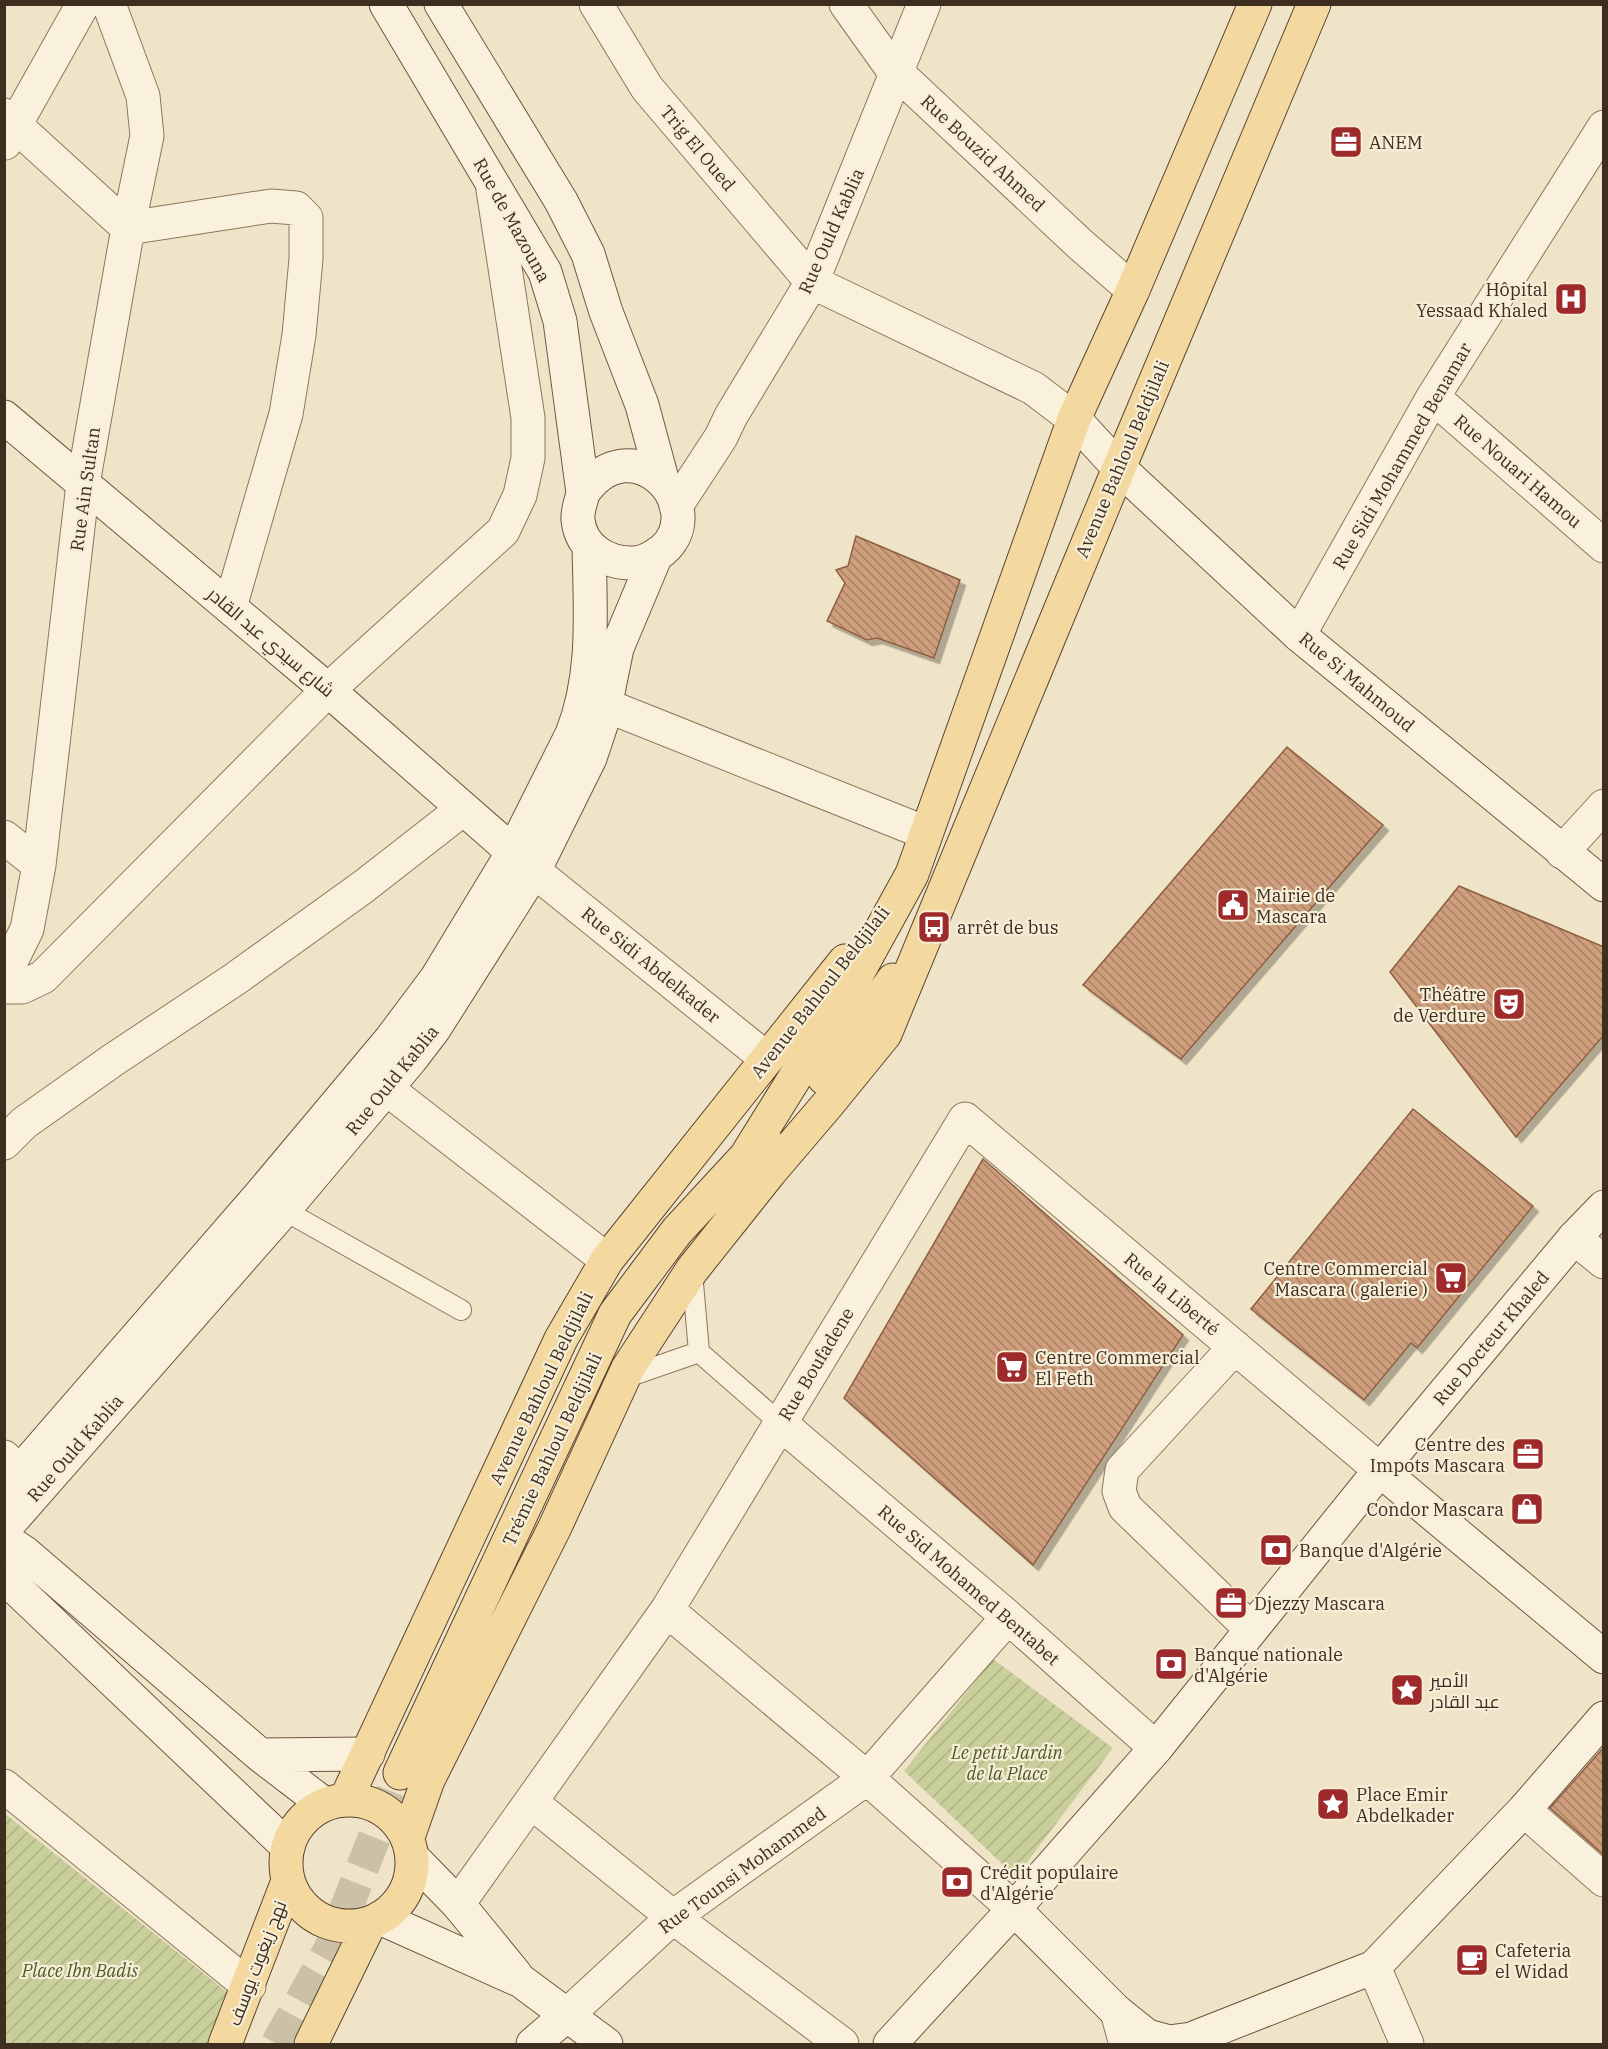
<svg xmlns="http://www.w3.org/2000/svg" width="1608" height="2049" viewBox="0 0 1608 2049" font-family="'IBM Plex Serif',Cairo,serif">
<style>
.garden{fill:url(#garden-furrows)}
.building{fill:url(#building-back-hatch);stroke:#8d5f41;stroke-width:1.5;filter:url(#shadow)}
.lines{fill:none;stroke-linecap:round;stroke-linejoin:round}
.primary-tunnel{stroke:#ccc0a6;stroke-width:33;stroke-dasharray:33 16;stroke-linecap:butt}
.lane-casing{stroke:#8d765c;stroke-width:22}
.street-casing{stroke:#8d765c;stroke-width:35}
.secondary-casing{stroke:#6f573f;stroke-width:35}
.primary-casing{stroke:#5b4430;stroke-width:35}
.lane{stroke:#faf1dc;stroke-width:20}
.street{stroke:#faf1dc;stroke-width:33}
.secondary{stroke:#faf1dc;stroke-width:33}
.primary{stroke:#f3d9a0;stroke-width:33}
.labels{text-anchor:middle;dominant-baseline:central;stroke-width:4.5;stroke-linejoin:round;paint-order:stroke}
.poi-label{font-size:18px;fill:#3d2e20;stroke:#f7eed8;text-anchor:start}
.street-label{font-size:18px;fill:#3d2e20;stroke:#f7eed8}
.park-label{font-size:18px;font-style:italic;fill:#4d5a26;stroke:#f7eed8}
</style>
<defs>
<pattern id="garden-furrows" width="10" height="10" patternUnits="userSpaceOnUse" patternTransform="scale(1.5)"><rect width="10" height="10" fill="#c9cf9b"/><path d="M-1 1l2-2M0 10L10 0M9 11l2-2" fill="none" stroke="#aeb285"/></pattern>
<pattern id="building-back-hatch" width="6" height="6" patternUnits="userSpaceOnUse" patternTransform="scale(1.5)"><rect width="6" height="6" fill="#cf9f7d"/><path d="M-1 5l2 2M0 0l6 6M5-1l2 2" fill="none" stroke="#a98266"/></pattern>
<filter id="shadow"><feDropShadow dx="5.5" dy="5.5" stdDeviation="0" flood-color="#0004"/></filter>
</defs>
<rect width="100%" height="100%" fill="#f0e4c8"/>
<path class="garden" d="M 993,1659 L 1113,1748 L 1016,1877 L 904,1771 Z
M 4,1813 L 237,2000 L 218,2044 L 5,2044 Z"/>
<path class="building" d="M 856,536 L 960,580 L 934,658 L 877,638 L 867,640 L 827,621 L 845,583 L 836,570 L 848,566 Z
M 1287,747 L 1383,825 L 1181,1059 L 1083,985 Z
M 1459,886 L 1604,947 L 1604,1035 L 1516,1137 L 1390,972 Z
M 1413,1109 L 1533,1206 L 1417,1348 L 1411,1343 L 1364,1400 L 1251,1309 Z
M 983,1159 L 1183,1335 L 1033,1565 L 844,1398 Z
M 1604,1747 L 1604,1855 L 1550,1808 Z"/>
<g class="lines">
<path class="primary-tunnel" d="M 277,2044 L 330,1949 L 400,1773"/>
<defs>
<path id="lane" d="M 275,1205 L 461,1310
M 699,1352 L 780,1423
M 624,1378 L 699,1352 L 692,1272"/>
<path id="street" d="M 596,4 L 647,88 L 812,282 L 1033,388 L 1074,419
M 846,4 L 891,67 L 1081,245 L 1133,290
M 4,115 L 128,228 L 271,206 L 296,208 L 306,218 L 306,259 L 299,335 L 286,414 L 230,607
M 5,143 L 83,4
M 1433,397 L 1604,546
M 676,506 L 721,437 L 731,416 L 812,282 L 924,4
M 1299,635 L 1433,397 L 1604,127
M 585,697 L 926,833
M 4,837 L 39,865
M 1562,852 L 1604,806
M 534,871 L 767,1059
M 4,976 L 27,929 L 39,865 L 83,484 L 128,228 L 147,136 L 143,96 L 109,4
M 4,987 L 22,987 L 43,977 L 328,690 L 503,531 L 520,495 L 528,458 L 528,418 L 492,183
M 387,1089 L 607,1260
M 4,1143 L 24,1123 L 113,1060 L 235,979 L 363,887 L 463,809
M 1574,1238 L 1604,1262
M 1235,1347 L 1122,1470 L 1119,1491 L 1125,1507 L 1251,1629
M 780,1423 L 1008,1617 L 1156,1748
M 4,1457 L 20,1472
M 667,1610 L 867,1778 L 1014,1909
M 4,1786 L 249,1986
M 531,1802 L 673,1917 L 842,2044
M 1524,1810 L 1604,1880
M 458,1904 L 667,1610 L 965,1119 L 1380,1470
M 1374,1967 L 1407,2044
M 1117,2012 L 1126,2044
M 567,2015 L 673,1917 L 867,1778 L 1008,1617"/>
<path id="secondary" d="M 386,4 L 545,272 L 560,321 L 583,493 C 581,502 577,511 578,520 C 581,549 608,564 634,563 C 644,563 655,556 663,550 C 711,507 633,422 583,493
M 441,4 L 561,201 L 588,254 L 606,312 L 642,405 L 662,479
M 4,417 L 328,690 L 529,866
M 1074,419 L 1119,468 L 1299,635 L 1604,885
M 1380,1470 L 1574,1238 L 1604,1207
M 4,1490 L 261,1194 L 391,1039 L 436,979 L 513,852 L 572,734 C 596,674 590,609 589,546
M 4,1529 L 283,1211 L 411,1059 L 434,1029 L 534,871 L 590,758 L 602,722 L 617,648 L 656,555
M 4,1539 L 25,1553 L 260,1755 L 324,1804
M 4,1577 L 288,1847
M 260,1755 L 368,1754
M 413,1858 L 458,1904 L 516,1975
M 1014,1909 L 1117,2012 L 1147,2036 L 1169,2042 L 1191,2039 L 1374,1967 L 1524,1810 L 1604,1718
M 380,1918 L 521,1981 L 606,2044
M 533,2044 L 567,2015
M 890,2044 L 1014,1909 L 1156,1748 L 1380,1470 L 1604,1657"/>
<path id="primary" d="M 824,1078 L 893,980
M 748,1153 L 840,1005 L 912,874 L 1074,419 L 1133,290 L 1255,4
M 400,1773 L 615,1314 L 677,1231 L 764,1137
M 346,1799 L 561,1339 L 607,1260 L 845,961
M286 1863a63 63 0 1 1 126 0a63 63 0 1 1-126 0Z
M 408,1837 L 428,1780 L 555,1527 L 628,1368 L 692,1270 L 770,1172 L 828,1104 L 885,1034 L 1119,468 L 1314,4
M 225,2044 L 288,1881
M 311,2044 L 370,1923"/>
</defs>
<use href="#lane" class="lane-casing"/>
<use href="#street" class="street-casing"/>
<use href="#secondary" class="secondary-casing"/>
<use href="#primary" class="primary-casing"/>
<use href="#lane" class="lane"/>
<use href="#street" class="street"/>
<use href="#secondary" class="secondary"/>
<use href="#primary" class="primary"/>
</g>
<defs>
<symbol id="office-square" viewBox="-11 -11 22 22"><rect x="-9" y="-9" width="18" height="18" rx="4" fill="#9e2a2b" stroke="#f7eed8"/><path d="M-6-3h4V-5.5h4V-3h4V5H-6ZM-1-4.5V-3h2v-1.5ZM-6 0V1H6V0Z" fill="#fff"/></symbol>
<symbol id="hospital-square" viewBox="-11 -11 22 22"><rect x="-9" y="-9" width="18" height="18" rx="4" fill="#9e2a2b" stroke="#f7eed8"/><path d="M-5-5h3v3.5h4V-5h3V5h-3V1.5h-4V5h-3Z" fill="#fff"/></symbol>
<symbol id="civic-square" viewBox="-11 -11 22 22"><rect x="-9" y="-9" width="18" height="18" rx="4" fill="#9e2a2b" stroke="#f7eed8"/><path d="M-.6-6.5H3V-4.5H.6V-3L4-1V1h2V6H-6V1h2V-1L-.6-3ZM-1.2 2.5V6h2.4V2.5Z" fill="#fff"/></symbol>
<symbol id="bus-square" viewBox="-11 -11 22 22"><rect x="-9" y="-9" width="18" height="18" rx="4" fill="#9e2a2b" stroke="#f7eed8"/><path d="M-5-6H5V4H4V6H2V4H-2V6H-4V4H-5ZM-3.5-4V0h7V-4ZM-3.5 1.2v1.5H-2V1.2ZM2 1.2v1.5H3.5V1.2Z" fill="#fff"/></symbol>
<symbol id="theatre-square" viewBox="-11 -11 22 22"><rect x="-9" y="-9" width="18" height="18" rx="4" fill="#9e2a2b" stroke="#f7eed8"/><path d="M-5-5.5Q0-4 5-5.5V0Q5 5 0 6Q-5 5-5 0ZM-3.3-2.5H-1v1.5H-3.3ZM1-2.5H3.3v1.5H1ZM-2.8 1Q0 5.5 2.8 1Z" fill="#fff"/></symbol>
<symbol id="supermarket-square" viewBox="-11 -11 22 22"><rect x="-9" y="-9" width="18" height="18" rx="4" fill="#9e2a2b" stroke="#f7eed8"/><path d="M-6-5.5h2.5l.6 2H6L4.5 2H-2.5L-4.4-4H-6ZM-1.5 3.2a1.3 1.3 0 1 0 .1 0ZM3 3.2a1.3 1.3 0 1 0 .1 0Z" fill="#fff"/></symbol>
<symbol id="shop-square" viewBox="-11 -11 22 22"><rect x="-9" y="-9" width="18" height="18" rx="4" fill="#9e2a2b" stroke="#f7eed8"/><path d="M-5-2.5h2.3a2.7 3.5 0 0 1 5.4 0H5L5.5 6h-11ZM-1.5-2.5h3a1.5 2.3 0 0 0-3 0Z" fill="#fff"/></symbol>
<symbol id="bank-square" viewBox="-11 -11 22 22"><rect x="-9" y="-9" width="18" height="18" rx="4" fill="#9e2a2b" stroke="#f7eed8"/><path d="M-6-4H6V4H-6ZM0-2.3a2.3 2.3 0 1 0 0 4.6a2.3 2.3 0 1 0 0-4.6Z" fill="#fff"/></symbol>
<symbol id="sight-square" viewBox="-11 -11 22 22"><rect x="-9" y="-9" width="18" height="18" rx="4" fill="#9e2a2b" stroke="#f7eed8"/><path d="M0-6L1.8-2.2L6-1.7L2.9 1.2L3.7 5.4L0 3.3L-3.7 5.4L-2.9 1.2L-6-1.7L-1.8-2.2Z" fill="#fff"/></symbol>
<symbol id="cafe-square" viewBox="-11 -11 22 22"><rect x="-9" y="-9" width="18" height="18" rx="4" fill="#9e2a2b" stroke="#f7eed8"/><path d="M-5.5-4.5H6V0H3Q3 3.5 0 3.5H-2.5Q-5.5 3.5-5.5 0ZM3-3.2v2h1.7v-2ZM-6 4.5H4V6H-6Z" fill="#fff"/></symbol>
</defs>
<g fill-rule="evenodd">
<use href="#office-square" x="1327" y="123" width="38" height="38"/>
<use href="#hospital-square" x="1552" y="280" width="38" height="38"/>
<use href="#civic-square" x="1214" y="886" width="38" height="38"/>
<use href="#bus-square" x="915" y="908" width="38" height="38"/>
<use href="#theatre-square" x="1490" y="985" width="38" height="38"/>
<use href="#supermarket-square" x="1432" y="1259" width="38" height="38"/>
<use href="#supermarket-square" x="993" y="1348" width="38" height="38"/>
<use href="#office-square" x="1509" y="1435" width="38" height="38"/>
<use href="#shop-square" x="1508" y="1490" width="38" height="38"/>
<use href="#bank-square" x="1257" y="1531" width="38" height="38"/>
<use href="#office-square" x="1212" y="1584" width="38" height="38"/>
<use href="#bank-square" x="1152" y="1645" width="38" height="38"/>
<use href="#sight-square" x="1388" y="1671" width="38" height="38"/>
<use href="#sight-square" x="1314" y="1785" width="38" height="38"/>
<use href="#bank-square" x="938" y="1863" width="38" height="38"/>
<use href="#cafe-square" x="1453" y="1941" width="38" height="38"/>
</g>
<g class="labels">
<g class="poi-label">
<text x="1369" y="142">ANEM</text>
<text x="1548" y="289" text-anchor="end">Hôpital<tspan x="1548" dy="21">Yessaad Khaled</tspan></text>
<text x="1256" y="895">Mairie de<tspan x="1256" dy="21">Mascara</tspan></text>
<text x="957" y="927">arrêt de bus</text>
<text x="1486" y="994" text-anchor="end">Théâtre<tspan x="1486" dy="21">de Verdure</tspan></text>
<text x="1428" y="1268" text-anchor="end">Centre Commercial<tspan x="1428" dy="21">Mascara ( galerie )</tspan></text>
<text x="1035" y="1357">Centre Commercial<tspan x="1035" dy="21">El Feth</tspan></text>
<text x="1505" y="1444" text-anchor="end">Centre des<tspan x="1505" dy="21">Impots Mascara</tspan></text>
<text x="1504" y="1509" text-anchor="end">Condor Mascara</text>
<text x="1299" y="1550">Banque d'Algérie</text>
<text x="1254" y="1603">Djezzy Mascara</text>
<text x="1194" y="1654">Banque nationale<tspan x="1194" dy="21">d'Algérie</tspan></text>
<text x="1430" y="1680">الأمير<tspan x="1430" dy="21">عبد القادر</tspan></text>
<text x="1356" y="1794">Place Emir<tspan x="1356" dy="21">Abdelkader</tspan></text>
<text x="980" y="1872">Crédit populaire<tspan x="980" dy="21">d'Algérie</tspan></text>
<text x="1495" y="1950">Cafeteria<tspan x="1495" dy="21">el Widad</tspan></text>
</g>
<g class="street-label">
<text transform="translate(698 148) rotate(50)">Trig El Oued</text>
<text transform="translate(983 153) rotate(43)">Rue Bouzid Ahmed</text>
<text transform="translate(512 220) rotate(61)">Rue de Mazouna</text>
<text transform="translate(831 231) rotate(-66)">Rue Ould Kablia</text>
<text transform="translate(1402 456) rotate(-60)">Rue Sidi Mohammed Benamar</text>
<text transform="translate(1122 459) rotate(-67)">Avenue Bahloul Beldjilali</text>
<text transform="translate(1518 471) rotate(41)">Rue Nouari Hamou</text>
<text transform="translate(85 489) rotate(-82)">Rue Ain Sultan</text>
<text transform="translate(271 642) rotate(40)">شارع سيدي عبد القادر</text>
<text transform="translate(1357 682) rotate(40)">Rue Si Mahmoud</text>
<text transform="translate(651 965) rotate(39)">Rue Sidi Abdelkader</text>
<text transform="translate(820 992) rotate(-52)">Avenue Bahloul Beldjilali</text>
<text transform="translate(392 1080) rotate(-51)">Rue Ould Kablia</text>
<text transform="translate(1172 1294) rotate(40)">Rue la Liberté</text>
<text transform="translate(1491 1338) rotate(-50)">Rue Docteur Khaled</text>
<text transform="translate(816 1364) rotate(-59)">Rue Boufadene</text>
<text transform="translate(541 1388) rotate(-64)">Avenue Bahloul Beldjilali</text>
<text transform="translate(75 1448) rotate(-49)">Rue Ould Kablia</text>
<text transform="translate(552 1449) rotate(-65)">Trémie Bahloul Beldjilali</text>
<text transform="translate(969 1585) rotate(41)">Rue Sid Mohamed Bentabet</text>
<text transform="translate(742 1870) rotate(-36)">Rue Tounsi Mohammed</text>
<text transform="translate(257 1963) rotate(-69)">نهج زيغوت يوسف</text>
</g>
<g class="park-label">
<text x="1007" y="1752">Le petit Jardin<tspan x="1007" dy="21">de la Place</tspan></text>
<text x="80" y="1970">Place Ibn Badis</text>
</g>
</g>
<rect width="1608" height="2049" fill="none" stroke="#3d2e20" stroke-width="12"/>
</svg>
